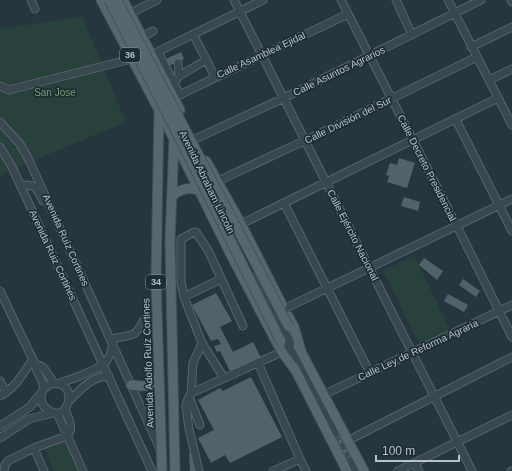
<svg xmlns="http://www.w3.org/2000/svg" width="512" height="471" viewBox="0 0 512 471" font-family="Helvetica,sans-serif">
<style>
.green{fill:#28413c}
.building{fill:#50636b}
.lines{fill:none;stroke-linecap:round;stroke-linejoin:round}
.minor-tunnel{stroke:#3b4b53;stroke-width:7;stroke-dasharray:7 3.5;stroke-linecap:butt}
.minor-casing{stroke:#57656c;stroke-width:9}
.major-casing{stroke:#45535a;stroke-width:11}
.minor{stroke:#39474e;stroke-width:7}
.major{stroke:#57676e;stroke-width:9}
.major-bridge-casing{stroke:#45535a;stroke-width:11;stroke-linecap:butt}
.major-bridge{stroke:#57676e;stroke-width:9}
.labels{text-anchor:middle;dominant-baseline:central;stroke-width:3.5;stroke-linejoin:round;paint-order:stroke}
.shield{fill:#1e2c33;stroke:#88959c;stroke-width:1}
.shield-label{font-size:9px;font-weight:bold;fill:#b5c2c9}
.street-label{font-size:10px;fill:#b5c2c9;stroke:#1e2c33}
.park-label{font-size:10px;fill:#759e73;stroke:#1e2c33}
</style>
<rect width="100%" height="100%" fill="#25363e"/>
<path class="green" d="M 82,16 L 126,122 L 2,174 L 0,177 L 0,29 Z
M 414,255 L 451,332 L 421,348 L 383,271 Z
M 65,441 L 78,471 L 53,471 L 44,448 Z"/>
<path class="building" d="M 181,52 L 184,59 L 169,66 L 166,59 Z
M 399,158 L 415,163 L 407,188 L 387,182 L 389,176 L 386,175 L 390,163 L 397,165 Z
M 404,197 L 420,202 L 418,211 L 401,206 Z
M 424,258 L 443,271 L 437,280 L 419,265 Z
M 463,279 L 480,291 L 476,297 L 459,285 Z
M 216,293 L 232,321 L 220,327 L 233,352 L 253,342 L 261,358 L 231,373 L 220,351 L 217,352 L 214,346 L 221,344 L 218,339 L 211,341 L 192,305 Z
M 448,294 L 468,305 L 464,312 L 444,301 Z
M 251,377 L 282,437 L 230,463 L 225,455 L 211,463 L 198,438 L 214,430 L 198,400 L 220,388 L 223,391 Z
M 338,433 L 352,460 L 346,463 L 332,436 Z
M 189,453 L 193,454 L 194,469 L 199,471 L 190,471 Z"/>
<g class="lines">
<path class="minor-tunnel" d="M 336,434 L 350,461"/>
<defs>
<path id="minor" d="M 31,0 L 35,9
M 234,0 L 472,471
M 341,0 L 457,226 L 512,337
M 396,0 L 412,35
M 448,0 L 512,125
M 511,0 L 512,2
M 129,14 L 157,0
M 193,34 L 215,77
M 142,37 L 153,31
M 471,47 L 512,27
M 158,52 L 180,95
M 151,55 L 263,0
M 178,63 L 179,76
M 489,80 L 512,69
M 174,82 L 179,76 L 206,60
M 0,86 L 9,90 L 131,59
M 173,98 L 348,14
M 456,120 L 512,231
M 0,122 L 20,144 L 28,158 L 160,449
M 195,139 L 284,98 L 481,0
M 0,147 L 12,167 L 152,471
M 218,181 L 306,140 L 477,57
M 21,186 C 35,182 37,190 43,201
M 284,203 L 370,373
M 241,224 L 498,98
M 257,276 L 336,434
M 0,291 L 35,364 C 36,373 43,379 44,389
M 184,297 L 221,279
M 284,309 L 512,199
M 282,335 L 300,371
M 110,339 C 117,337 130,337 135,333 C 145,324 140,316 157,312
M 202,343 L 184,297 L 181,282 L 181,239 L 194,232 L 196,232 L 209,252 L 243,326
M 258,363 L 300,459 L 306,471
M 35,364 L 43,367 L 54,383
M 102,368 L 110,355 L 113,343
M 224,378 L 202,343 L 193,363 L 191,393 C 222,380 251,365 282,352
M 0,381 L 6,393
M 57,384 L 80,376 L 104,365
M 191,393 L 187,401 L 186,406 L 189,429 L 199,471
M 323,395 L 512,305
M 0,396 C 16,388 23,373 33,359
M 189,397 L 200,425
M 69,401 C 80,390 92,376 109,376
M 57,413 L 83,471
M 0,426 L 30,407 L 44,389 L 50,384 C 82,378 68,428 47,409 C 41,405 40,399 42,392
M 0,438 L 29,419 L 53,413
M 347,441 L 512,357
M 34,448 L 44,471
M 350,461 L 356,471
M 415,463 L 419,471
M 4,471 L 5,465 L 8,461 L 34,448 L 67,436 C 75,428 68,418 65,409
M 273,471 L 300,459
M 398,471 L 512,415
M 511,471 L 512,471"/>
<path id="major" d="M 101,0 L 169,129 L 230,253 L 276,341 L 282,352 L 296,371
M 123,0 L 180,110
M 159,112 L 156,281 L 162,471
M 174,141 L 170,240 L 175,471
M 206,161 L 241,224 L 282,305
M 172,196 C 181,189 189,186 200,191
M 288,316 L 294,327 L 301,351
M 298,346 L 364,471
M 294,367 L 347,471
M 131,385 C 144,387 150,387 159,377"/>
</defs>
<use href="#minor" class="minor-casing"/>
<use href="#major" class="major-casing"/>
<use href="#minor" class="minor"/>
<use href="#major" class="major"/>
<defs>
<path id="major-bridge" d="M 109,0 L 178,135 L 281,342
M 117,0 L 289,327"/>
</defs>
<use href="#major-bridge" class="major-bridge-casing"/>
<use href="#major-bridge" class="major-bridge"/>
</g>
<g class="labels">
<g class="shield">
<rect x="120" y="48" width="20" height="14" rx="3"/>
<rect x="146" y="275" width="20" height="14" rx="3"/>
</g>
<g class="shield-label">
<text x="130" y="55">36</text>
<text x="156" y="282">34</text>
</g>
<g class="street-label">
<text transform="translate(261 55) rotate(-25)">Calle Asamblea Ejidal</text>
<text transform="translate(339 71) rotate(-26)">Calle Asuntos Agrarios</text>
<text transform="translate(348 120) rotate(-26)">Calle División del Sur</text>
<text transform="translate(427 168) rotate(63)">Calle Decreto Presidencial</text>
<text transform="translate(207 182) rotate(64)">Avenida Abraham Lincoln</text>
<text transform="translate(353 235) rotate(63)">Calle Ejército Nacional</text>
<text transform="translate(66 240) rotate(66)">Avenida Ruíz Cortines</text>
<text transform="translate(53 255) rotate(65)">Avenida Ruiz Cortines</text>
<text transform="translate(418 350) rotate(-25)">Calle Ley de Reforma Agraria</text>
<text transform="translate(148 363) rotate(-92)">Avenida Adolfo Ruíz Cortines</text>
</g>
<g class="park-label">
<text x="55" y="92">San Jose</text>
</g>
</g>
<path d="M376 455v6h83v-6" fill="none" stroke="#b5c2c9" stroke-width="2"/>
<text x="382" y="455" font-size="12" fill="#b5c2c9" stroke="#1e2c33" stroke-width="3" paint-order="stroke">100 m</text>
</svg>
